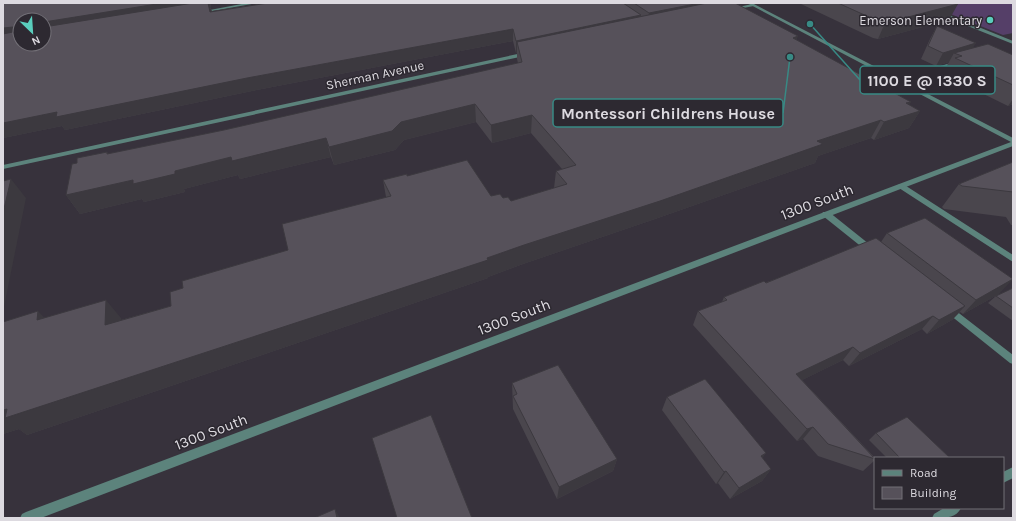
<svg xmlns="http://www.w3.org/2000/svg" width="1016" height="521" viewBox="0 0 1016 521" font-family="Karla,sans-serif">
<style>
.green{fill:#553f68}
.lines{fill:none;stroke-linecap:round;stroke-linejoin:round}
.service{fill:#5c837c;fill-rule:evenodd}
.minor{fill:#5c837c;fill-rule:evenodd}
.tertiary{fill:#5c837c;fill-rule:evenodd}
.wall{fill:#4a464d}
.shaded-wall{fill:#3c393f}
.building{fill:#56515a;stroke:#3c393f}
.poi-dot{fill:#5acebd;stroke:#2d2931;stroke-width:1.5}
.labels{text-anchor:middle;dominant-baseline:central;stroke-width:3;stroke-linejoin:round;paint-order:stroke}
.far-poi-label{font-size:13px;fill:#dddae0;stroke:#2d2931;text-anchor:end}
.far-street-label{font-size:13px;fill:#dddae0;stroke:#2d2931}
.street-label{font-size:15px;fill:#dddae0;stroke:#2d2931}
.leader{fill:none;stroke:#388a85;stroke-width:1.5}
.callout-dot{fill:#388a85;stroke:#2d2931;stroke-width:1.5}
.callout{fill:#2d2931;stroke:#388a85;stroke-width:1.5}
.callout-label{font-size:16px;text-anchor:middle;font-weight:bold;fill:#dddae0}
</style>
<rect width="100%" height="100%" fill="#37323c"/>
<path class="green" d="M 923,3 L 1013,3 L 1013,33 L 1003,35 Z"/>
<g class="lines">
<path class="service" d="M 940,13 L 944,13 L 1013,41 L 1013,44 L 940,15 Z
M 954,62 L 959,63 L 899,81 L 894,80 Z
M 899,184 L 903,184 L 1013,255 L 1013,262 L 899,188 L 898,186 Z
M 823,212 L 829,212 L 874,248 L 875,250 L 874,252 L 868,252 L 823,216 L 822,214 Z
M 948,306 L 951,307 L 1013,355 L 1013,364 L 1010,363 L 945,311 L 944,309 L 945,307 Z
M 1013,467 L 1013,478 L 1003,483 L 1003,472 Z
M 944,508 L 961,508 C 956,519 943,518 932,518 L 934,514 Z"/>
<path class="minor" d="M 247,3 L 257,3 L 201,13 L 199,12 Z
M 752,4 L 754,4 L 754,6 L 732,10 L 730,9 Z
M 527,52 L 529,53 L 529,55 L 3,169 L 3,165 Z"/>
<path class="tertiary" d="M 747,3 L 752,3 L 1013,138 L 1013,146 L 41,518 L 20,518 L 22,514 L 26,512 L 1011,142 Z"/>
</g>
<path class="wall" d="M 3,3 L 210,3 L 211,7 L 210,7 L 212,11 L 268,3 L 735,3 L 797,40 L 920,111 L 909,128 L 874,140 L 871,138 L 818,156 L 815,163 L 655,219 L 523,264 L 488,277 L 488,278 L 27,435 L 19,429 L 3,434 L 3,322 L 45,318 L 121,318 L 121,320 L 171,306 L 183,288 L 288,250 L 386,197 L 383,180 L 407,176 L 491,196 L 503,198 L 511,201 L 554,188 L 556,171 L 562,169 L 531,133 L 492,143 L 476,122 L 404,140 L 395,150 L 334,165 L 331,157 L 240,179 L 238,175 L 184,189 L 185,192 L 144,202 L 142,199 L 80,214 L 66,195 L 77,163 L 107,152 L 108,154 L 224,130 L 518,63 L 517,59 L 517,53 L 516,53 L 513,41 L 252,91 L 65,130 L 62,126 L 3,138 Z
M 802,3 L 954,3 L 949,20 L 878,39 L 873,38 L 801,4 Z
M 937,26 L 973,48 L 1013,55 L 1013,104 L 1008,106 L 945,75 L 947,71 L 944,70 L 949,62 L 936,66 L 921,59 L 930,39 Z
M 1013,162 L 1013,225 L 1011,225 L 1006,217 L 944,209 L 942,207 L 959,184 Z
M 887,233 L 999,294 L 963,314 L 960,312 L 952,320 L 927,334 L 922,329 L 849,366 L 843,360 L 802,380 L 875,458 L 875,460 L 863,471 L 818,456 L 803,439 L 797,441 L 693,325 L 698,311 L 722,302 L 724,297 L 881,242 Z
M 1013,288 L 1013,321 L 988,303 L 996,296 Z
M 512,383 L 617,459 L 613,471 L 557,499 L 513,409 Z
M 667,397 L 766,453 L 762,458 L 771,469 L 762,481 L 730,499 L 718,483 L 716,484 L 662,410 Z
M 876,433 L 950,458 L 887,458 L 869,440 Z"/>
<path class="shaded-wall" d="M 163,3 L 210,3 L 211,7 L 210,7 L 212,12 L 44,34 L 44,22 Z
M 700,3 L 718,3 L 647,25 L 649,13 Z
M 958,4 L 949,20 L 878,39 L 885,23 Z
M 641,15 L 639,27 L 517,42 L 517,53 L 516,53 L 516,41 Z
M 13,27 L 20,37 L 3,40 L 3,28 Z
M 513,29 L 513,41 L 252,91 L 65,130 L 62,126 L 3,138 L 3,123 L 57,112 L 247,78 Z
M 798,36 L 792,53 L 793,38 Z
M 976,43 L 968,56 L 954,53 L 949,62 L 936,66 L 943,53 Z
M 1013,99 L 1013,104 L 1008,106 Z
M 911,102 L 902,116 L 920,111 L 909,128 L 874,140 L 884,122 L 906,103 Z
M 475,104 L 476,122 L 404,140 L 395,150 L 334,165 L 329,147 L 401,122 Z
M 532,115 L 531,133 L 492,143 L 491,125 Z
M 881,120 L 871,138 L 818,156 L 815,163 L 655,219 L 523,264 L 488,277 L 488,278 L 27,435 L 19,429 L 3,434 L 3,410 L 487,258 L 817,141 Z
M 326,138 L 331,157 L 240,179 L 238,175 L 184,189 L 185,192 L 144,202 L 142,199 L 80,214 L 66,195 L 175,171 L 231,157 Z
M 11,179 L 26,198 L 3,312 L 3,213 Z
M 1013,279 L 999,294 L 963,314 L 976,300 Z
M 106,300 L 121,318 L 121,343 L 105,325 Z
M 965,306 L 952,320 L 927,334 L 939,320 Z
M 38,311 L 56,330 L 37,320 Z
M 933,316 L 922,329 L 849,366 L 860,353 Z
M 853,347 L 843,360 L 788,387 L 796,374 Z
M 813,427 L 803,439 L 797,441 L 807,429 Z
M 766,453 L 757,465 L 761,456 Z
M 617,459 L 613,471 L 557,499 L 559,487 Z
M 771,469 L 762,481 L 730,499 L 739,488 Z
M 726,471 L 718,483 L 716,484 L 724,472 Z
M 335,509 L 340,518 L 337,518 Z"/>
<path class="building" d="M 3,3 L 163,3 L 44,22 L 44,20 L 20,20 L 20,44 L 44,44 L 44,27 L 193,3 L 208,3 L 210,12 L 268,3 L 623,3 L 641,15 L 516,41 L 513,29 L 247,78 L 56,117 L 57,112 L 3,123 L 3,34 L 13,32 L 13,27 L 3,28 Z
M 634,3 L 700,3 L 649,13 Z
M 707,3 L 735,3 L 798,36 L 793,38 L 911,102 L 906,103 L 920,111 L 884,122 L 881,120 L 817,141 L 823,144 L 660,201 L 524,245 L 487,258 L 488,260 L 5,418 L 7,409 L 3,410 L 3,322 L 38,311 L 37,320 L 106,300 L 105,325 L 171,306 L 170,292 L 183,288 L 182,281 L 288,250 L 282,224 L 391,196 L 383,180 L 407,174 L 407,176 L 467,160 L 491,196 L 500,194 L 503,198 L 508,197 L 511,201 L 567,184 L 556,171 L 576,165 L 532,115 L 491,125 L 475,104 L 401,122 L 392,131 L 329,147 L 326,138 L 232,161 L 231,157 L 175,171 L 175,174 L 133,184 L 133,180 L 66,195 L 72,164 L 77,163 L 77,158 L 107,152 L 107,154 L 224,130 L 522,62 L 517,42 Z
M 838,3 L 954,3 L 958,4 L 885,23 L 880,22 Z
M 937,26 L 976,43 L 943,53 L 928,46 Z
M 988,44 L 1013,55 L 1013,85 L 955,58 L 962,56 L 954,53 Z
M 1013,162 L 1013,192 L 962,186 L 959,184 Z
M 11,179 L 3,213 L 3,181 Z
M 925,218 L 1013,279 L 976,300 L 887,233 Z
M 876,238 L 965,306 L 939,320 L 933,316 L 860,353 L 853,347 L 796,374 L 875,459 L 828,444 L 813,427 L 807,429 L 698,311 L 727,300 L 724,297 L 764,281 L 766,283 Z
M 1013,288 L 1013,308 L 996,296 Z
M 558,365 L 617,459 L 559,487 L 513,396 L 517,394 L 512,383 Z
M 705,379 L 766,453 L 761,456 L 771,469 L 739,488 L 726,471 L 724,472 L 667,397 Z
M 431,415 L 472,518 L 397,518 L 372,438 Z
M 907,417 L 950,458 L 900,458 L 876,433 Z
M 335,509 L 337,518 L 314,518 Z"/>
<circle class="poi-dot" cx="990" cy="20" r="4"/>
<g class="labels">
<g class="far-poi-label">
<text x="982" y="20">Emerson Elementary</text>
</g>
<g class="far-street-label">
<text transform="translate(375 75) rotate(-12)">Sherman Avenue</text>
</g>
<g class="street-label">
<text transform="translate(817 202) rotate(-21)">1300 South</text>
<text transform="translate(514 317) rotate(-21)">1300 South</text>
<text transform="translate(211 432) rotate(-21)">1300 South</text>
</g>
</g>
<path class="leader" d="M810 24L860 80M790 57L783 113"/>
<g class="callout-dot">
<circle cx="810" cy="24" r="4"/>
<circle cx="790" cy="57" r="4"/>
</g>
<g class="callout">
<rect x="860" y="66" width="135" height="28" rx="4"/>
<rect x="553" y="99" width="230" height="28" rx="4"/>
</g>
<g class="callout-label">
<text x="927" y="86">1100 E @ 1330 S</text>
<text x="668" y="119">Montessori Childrens House</text>
</g>
<rect width="1016" height="521" fill="none" stroke="#dddae0" stroke-width="8"/>
<rect x="874" y="457" width="130" height="52" fill="#2d2931" stroke="#737077"/>
<rect x="882" y="470" width="20" height="6" fill="#5c837c" stroke="#737077"/>
<text x="910" y="477" font-size="12" fill="#dddae0">Road</text>
<rect x="882" y="487" width="20" height="12" fill="#56515a" stroke="#737077"/>
<text x="910" y="497" font-size="12" fill="#dddae0">Building</text>
<g transform="translate(32 32) rotate(155)"><circle r="19" fill="#2d2931" stroke="#737077"/>
<path d="M0-3L7 15L0 10L-7 15Z" fill="#5acebd"/>
<text y="-6" font-size="11" font-weight="bold" text-anchor="middle" fill="#dddae0">N</text>
</g>
</svg>
